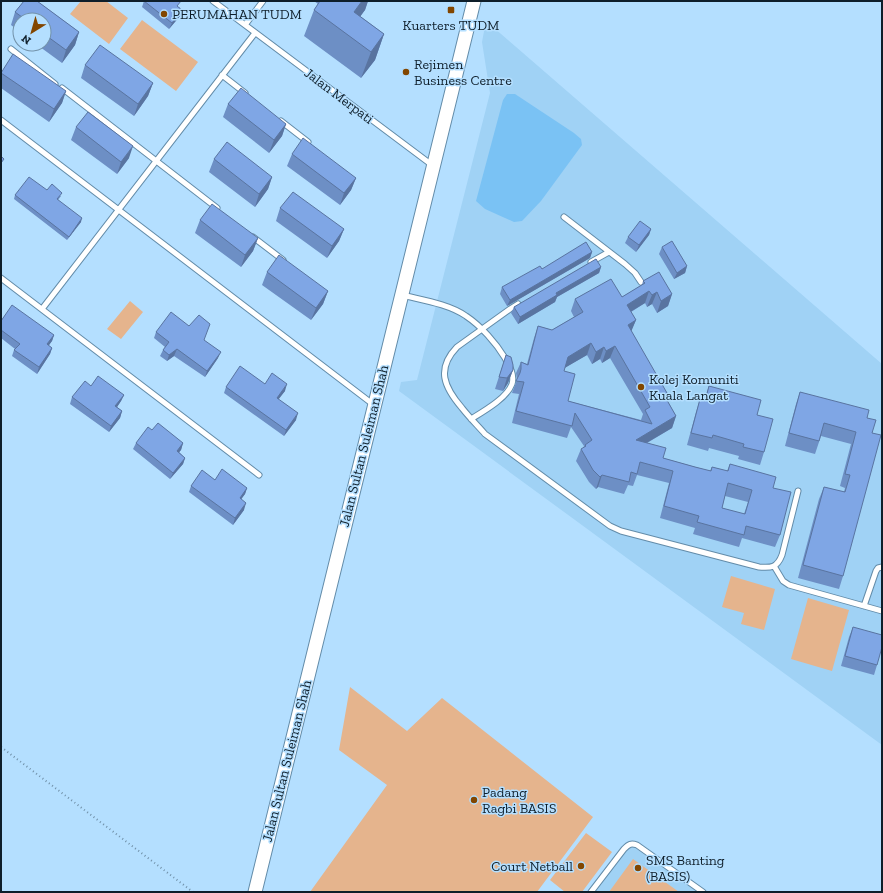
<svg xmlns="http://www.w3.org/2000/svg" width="883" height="893" viewBox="0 0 883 893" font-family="'Zilla Slab',serif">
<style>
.built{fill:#a0d2f5}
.green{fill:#e5b48d}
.water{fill:#7ac2f4}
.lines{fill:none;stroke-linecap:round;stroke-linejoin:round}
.service-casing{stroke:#638ca9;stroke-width:7}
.tertiary-casing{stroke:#638ca9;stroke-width:15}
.path{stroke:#7191a9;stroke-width:2;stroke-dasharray:1 3;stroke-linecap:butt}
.service{stroke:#fff;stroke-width:5}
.tertiary{stroke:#fff;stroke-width:13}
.wall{fill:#6d8fc5;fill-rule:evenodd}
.shaded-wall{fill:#5974a0}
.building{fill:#7fa6e5;stroke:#5974a0;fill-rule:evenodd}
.poi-dot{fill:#824600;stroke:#b4dfff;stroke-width:1.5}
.labels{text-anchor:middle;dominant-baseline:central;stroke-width:3;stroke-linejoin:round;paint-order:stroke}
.poi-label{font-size:14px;fill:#0e1e2a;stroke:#b4dfff;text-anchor:start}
.street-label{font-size:14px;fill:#0e1e2a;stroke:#b4dfff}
</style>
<rect width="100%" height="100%" fill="#b4dfff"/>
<path class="built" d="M 486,21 L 882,364 L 882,745 L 399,391 L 401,382 L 417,380 L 490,93 L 482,42 Z
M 631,845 L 697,892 L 594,892 Z"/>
<path class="green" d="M 81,1 L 106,1 L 128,18 L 109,44 L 70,14 Z
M 142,20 L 198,62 L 176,91 L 120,49 Z
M 130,301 L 143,312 L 121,339 L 107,329 Z
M 731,576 L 775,589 L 764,630 L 741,624 L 744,613 L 722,607 Z
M 808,598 L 849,610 L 832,671 L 791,659 Z
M 350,687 L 407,731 L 442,698 L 593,817 L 537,892 L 310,892 L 387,785 L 339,750 Z
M 586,833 L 612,852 L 582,892 L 565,892 L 550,880 Z
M 633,859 L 679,892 L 609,892 Z"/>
<path class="water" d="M 507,94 L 515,94 L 574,133 L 581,139 L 582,145 L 541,201 L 522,221 L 514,222 L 485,209 L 476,201 L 503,100 Z"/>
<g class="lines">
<defs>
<path id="service" d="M 213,1 L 432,165
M 245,25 L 263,1
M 11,49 L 55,84
M 222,75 L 245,93
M 62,88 L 217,208
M 1,120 L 374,405
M 281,121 L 308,142
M 564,217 L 625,264 L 635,273 L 641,282
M 253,237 L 283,260
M 591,262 L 609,252
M 1,278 L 259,475
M 402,295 C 422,300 449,304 466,316 C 481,326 496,343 505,358 C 509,365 515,375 512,384 C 507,398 484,411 471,419
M 518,304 L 510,309 L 457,347 C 436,369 444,387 462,408 C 469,417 477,425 485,434 L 610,526 L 621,531 L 759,567 C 771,568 777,568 782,555 L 798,491
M 42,309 L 255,33
M 774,566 L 783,581 L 789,585 L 882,611
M 864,606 L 876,571 L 878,568 L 882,567
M 591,892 L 624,849 C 629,844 631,843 637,845 L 703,892"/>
<path id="tertiary" d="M 255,892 L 474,1"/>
</defs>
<use href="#service" class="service-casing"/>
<use href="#tertiary" class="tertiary-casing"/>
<path class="path" d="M 1,747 L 193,892"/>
<use href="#service" class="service"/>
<use href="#tertiary" class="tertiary"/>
</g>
<path class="wall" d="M 24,1 L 37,1 L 79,32 L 75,45 L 62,63 L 36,44 L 44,44 L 44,20 L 20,20 L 20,32 L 11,25 L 15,12 Z
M 144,1 L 179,7 L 182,10 L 180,16 L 169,29 L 142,7 Z
M 314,1 L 368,1 L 365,10 L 360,16 L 384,34 L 375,60 L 361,78 L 304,36 L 314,10 L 318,4 Z
M 85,65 L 153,83 L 148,96 L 134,116 L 81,78 Z
M 1,72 L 66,91 L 62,103 L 49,122 L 1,88 Z
M 228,104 L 286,124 L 282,136 L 269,153 L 223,117 Z
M 76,127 L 129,158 L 117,174 L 71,140 Z
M 292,154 L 356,178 L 351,190 L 340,205 L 287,166 Z
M 214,159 L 272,177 L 268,189 L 255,207 L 209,172 Z
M 47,190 L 61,196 L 58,200 L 81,222 L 67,240 L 14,199 L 15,195 Z
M 280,208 L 344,229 L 339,241 L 327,258 L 276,221 Z
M 200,220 L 258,238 L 253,251 L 241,267 L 195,233 Z
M 651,229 L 649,235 L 636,252 L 625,243 L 628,237 Z
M 662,247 L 687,266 L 685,273 L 674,279 L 659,254 Z
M 592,252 L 590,258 L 507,306 L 500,294 L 502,287 L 542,269 Z
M 601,267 L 599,273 L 557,297 L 555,302 L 518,324 L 511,313 L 514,307 Z
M 267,272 L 328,291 L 323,304 L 311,320 L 262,285 Z
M 643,281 L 672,294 L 668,306 L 657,313 L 652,304 L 647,307 L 645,303 L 631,312 L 636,320 L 631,331 L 666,398 L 676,416 L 672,428 L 647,443 L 663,458 L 710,471 L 712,467 L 727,471 L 730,464 L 773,488 L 780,535 L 775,547 L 742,538 L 739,547 L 693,534 L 695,528 L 660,518 L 669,483 L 637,475 L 633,486 L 628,485 L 624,494 L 598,487 L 596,489 L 589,482 L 576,461 L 581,449 L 583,448 L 584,446 L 571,427 L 567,438 L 512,423 L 519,394 L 512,393 L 517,380 L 516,373 L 521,362 L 527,364 L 534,338 L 538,326 L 552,330 L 574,317 L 571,311 L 575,299 L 622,297 L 642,285 ZM 587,355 L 592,364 L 600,359 L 602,363 L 610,358 L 643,414 L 641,420 L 568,401 L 564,371 L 564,368 ZM 725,496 L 748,502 L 744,514 L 722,508 Z
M 1,321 L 54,335 L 52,341 L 48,345 L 52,348 L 50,354 L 37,374 L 12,356 L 14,350 L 15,349 L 1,338 Z
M 156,332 L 204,340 L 218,358 L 205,377 L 174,356 L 167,361 L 160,356 L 163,350 L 165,347 L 154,338 Z
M 506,355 L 513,370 L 508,383 L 503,391 L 495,389 Z
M 265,384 L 285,391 L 278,399 L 296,420 L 284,436 L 224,393 L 226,387 Z
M 91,386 L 124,395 L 121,401 L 117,407 L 122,411 L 120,418 L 109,432 L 70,404 L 72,397 Z
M 709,386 L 757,415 L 764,452 L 760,465 L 738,459 L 739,456 L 709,448 L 708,451 L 687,445 L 696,412 L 700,399 L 704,400 Z
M 800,392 L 867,418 L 872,433 L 843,576 L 839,589 L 798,578 L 819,499 L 824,487 L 844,492 L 845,488 L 840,486 L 851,444 L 821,436 L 815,454 L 785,446 L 796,404 Z
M 152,430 L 183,443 L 181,450 L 179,452 L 185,458 L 183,464 L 170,479 L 133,449 L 136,443 Z
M 215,480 L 247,488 L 245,494 L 241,499 L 244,510 L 233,525 L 189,492 L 191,486 Z
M 853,627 L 877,665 L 874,675 L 841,666 L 849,637 Z"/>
<path class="shaded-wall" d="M 362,1 L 368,1 L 365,10 L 347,35 L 354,12 Z
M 182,10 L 180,16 L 169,29 L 172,23 Z
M 79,32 L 75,45 L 62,63 L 66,50 Z
M 384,34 L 375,60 L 361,78 L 371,52 Z
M 153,83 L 148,96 L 134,116 L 138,104 Z
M 66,91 L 62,103 L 49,122 L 54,109 Z
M 286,124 L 282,136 L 269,153 L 274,140 Z
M 133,146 L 129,158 L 117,174 L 121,162 Z
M 272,177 L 268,189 L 255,207 L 259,194 Z
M 356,178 L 351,190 L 340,205 L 344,193 Z
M 82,218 L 81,222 L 67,240 L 69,237 Z
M 344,229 L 339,241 L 327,258 L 332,246 Z
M 651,229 L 649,235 L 636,252 L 639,245 Z
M 258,238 L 253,251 L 241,267 L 245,255 Z
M 592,252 L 590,258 L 507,306 L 510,300 Z
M 687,266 L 685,273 L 674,279 L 677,273 Z
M 601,267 L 599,273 L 557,297 L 555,302 L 518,324 L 520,317 L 556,293 Z
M 328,291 L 323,304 L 311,320 L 316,308 Z
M 649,291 L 645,303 L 622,317 L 627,305 Z
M 657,292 L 652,304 L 647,307 L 652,295 Z
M 672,294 L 668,306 L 657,313 L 661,301 Z
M 636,320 L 631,332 L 628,325 Z
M 54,335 L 52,341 L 45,351 L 47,344 Z
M 591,343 L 587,355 L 563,369 L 568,357 Z
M 615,346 L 610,358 L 602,363 L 606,351 Z
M 604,347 L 600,359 L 592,364 L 596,352 Z
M 52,348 L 50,354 L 37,374 L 39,367 Z
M 177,349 L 174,356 L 167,361 L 169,355 Z
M 221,352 L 218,358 L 205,377 L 207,371 Z
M 513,370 L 508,383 L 503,391 L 507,378 Z
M 287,384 L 285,391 L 275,404 L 277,398 Z
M 124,395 L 121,401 L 113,413 L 115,406 Z
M 122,411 L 120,418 L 109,432 L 111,426 Z
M 298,413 L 296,420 L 284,436 L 286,430 Z
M 676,416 L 672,428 L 631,452 L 636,440 Z
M 183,443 L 181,450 L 175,457 L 177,451 Z
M 185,458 L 183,464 L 170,479 L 173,473 Z
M 602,475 L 598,487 L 596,489 L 600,477 Z
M 247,488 L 245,494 L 237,505 L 240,498 Z
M 246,503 L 244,510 L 233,525 L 235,518 Z"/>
<path class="building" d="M 24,1 L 37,1 L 79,32 L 66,50 L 44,34 L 44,20 L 26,20 L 15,12 Z
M 144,1 L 181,1 L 177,6 L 182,10 L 172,23 Z
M 320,1 L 362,1 L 354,12 L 384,34 L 371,52 L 314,10 Z
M 100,45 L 153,83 L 138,104 L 85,65 Z
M 13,54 L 66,91 L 54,109 L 1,73 Z
M 241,88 L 286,124 L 274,140 L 228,104 Z
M 88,112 L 133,146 L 121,162 L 76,127 Z
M 303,138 L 356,178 L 344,193 L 292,154 Z
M 227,142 L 272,177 L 259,194 L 214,159 Z
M 1,156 L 4,159 L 1,163 Z
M 29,177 L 47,190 L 52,184 L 62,193 L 57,199 L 82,218 L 69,237 L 15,195 Z
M 293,192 L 344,229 L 332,246 L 280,208 Z
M 212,204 L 258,238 L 245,255 L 200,220 Z
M 640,221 L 651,229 L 639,245 L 628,237 Z
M 672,241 L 687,266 L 677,273 L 662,247 Z
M 586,242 L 592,252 L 510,300 L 502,287 L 540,266 L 542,269 Z
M 279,255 L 328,291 L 316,308 L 267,272 Z
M 596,259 L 601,267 L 556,293 L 557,295 L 520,317 L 514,307 Z
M 659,272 L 672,294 L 661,301 L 657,292 L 652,295 L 649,291 L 627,305 L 636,320 L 628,325 L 667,393 L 664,395 L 676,416 L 636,440 L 666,448 L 663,458 L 695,467 L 711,471 L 712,467 L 728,471 L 730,464 L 776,477 L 773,488 L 791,492 L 780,535 L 746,526 L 744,535 L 697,522 L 699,516 L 664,506 L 673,471 L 640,462 L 637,474 L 631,472 L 629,482 L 602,475 L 600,477 L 593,470 L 581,449 L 586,446 L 585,445 L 592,440 L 575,413 L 572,426 L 516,411 L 524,382 L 516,381 L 520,373 L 521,369 L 521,362 L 528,365 L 538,326 L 552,330 L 583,312 L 575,299 L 611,279 L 622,297 L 645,283 L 643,281 ZM 591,343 L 596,352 L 604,347 L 606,351 L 615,346 L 650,407 L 645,410 L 652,424 L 568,401 L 575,374 L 564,371 L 568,357 ZM 728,483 L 752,490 L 745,514 L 722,508 Z
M 12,305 L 54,335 L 47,344 L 52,348 L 39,367 L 14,350 L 20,344 L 1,330 L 1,321 Z
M 171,312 L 189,326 L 199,315 L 210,324 L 204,340 L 221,352 L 207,371 L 177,349 L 169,355 L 163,350 L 169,342 L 156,332 Z
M 506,355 L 511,357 L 513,365 L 513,370 L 507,378 L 499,377 Z
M 240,366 L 265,384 L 272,373 L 287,384 L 277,398 L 298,413 L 286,430 L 226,387 Z
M 98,376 L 124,395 L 115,406 L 122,411 L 111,426 L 72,397 L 85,381 L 91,386 Z
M 709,386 L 761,400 L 757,415 L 773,419 L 764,452 L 743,447 L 744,444 L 713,435 L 712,438 L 691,433 L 700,399 L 705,401 Z
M 800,392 L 869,410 L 867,418 L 876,420 L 872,433 L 881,435 L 843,576 L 803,565 L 824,487 L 845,492 L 850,475 L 845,474 L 856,432 L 824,423 L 819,441 L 789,433 Z
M 158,423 L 183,443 L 177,451 L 185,458 L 173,473 L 136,443 L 148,427 L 152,430 Z
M 222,469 L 247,488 L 240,498 L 246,503 L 235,518 L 191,486 L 202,470 L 215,480 Z
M 853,627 L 882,635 L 882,647 L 877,665 L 845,656 Z"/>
<g class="poi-dot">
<rect x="447" y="6" width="8" height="8" rx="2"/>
<circle cx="164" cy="14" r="4"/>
<circle cx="406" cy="72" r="4"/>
<circle cx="641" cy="387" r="4"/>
<circle cx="474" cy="800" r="4"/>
<circle cx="581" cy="866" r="4"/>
<circle cx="638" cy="868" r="4"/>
</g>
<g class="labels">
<g class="poi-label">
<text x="172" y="14">PERUMAHAN TUDM</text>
<text x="451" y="25" text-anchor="middle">Kuarters TUDM</text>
<text x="414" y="64">Rejimen<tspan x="414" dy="16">Business Centre</tspan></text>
<text x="649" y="379">Kolej Komuniti<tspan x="649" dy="16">Kuala Langat</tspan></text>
<text x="482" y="792">Padang<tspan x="482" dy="16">Ragbi BASIS</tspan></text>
<text x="646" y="860">SMS Banting<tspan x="646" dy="16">(BASIS)</tspan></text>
<text x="573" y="866" text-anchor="end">Court Netball</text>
</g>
<g class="street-label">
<text transform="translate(339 96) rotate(37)">Jalan Merpati</text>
<text transform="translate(364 446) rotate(-76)">Jalan Sultan Suleiman Shah</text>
<text transform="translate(287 761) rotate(-76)">Jalan Sultan Suleiman Shah</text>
</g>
</g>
<rect width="883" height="893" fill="none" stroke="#0e1e2a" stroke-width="4"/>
<g transform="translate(32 32) rotate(217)"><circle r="19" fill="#b4dfff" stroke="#7292aa"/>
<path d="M0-3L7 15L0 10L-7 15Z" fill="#824600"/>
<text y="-6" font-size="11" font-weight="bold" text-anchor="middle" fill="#0e1e2a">N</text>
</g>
</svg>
